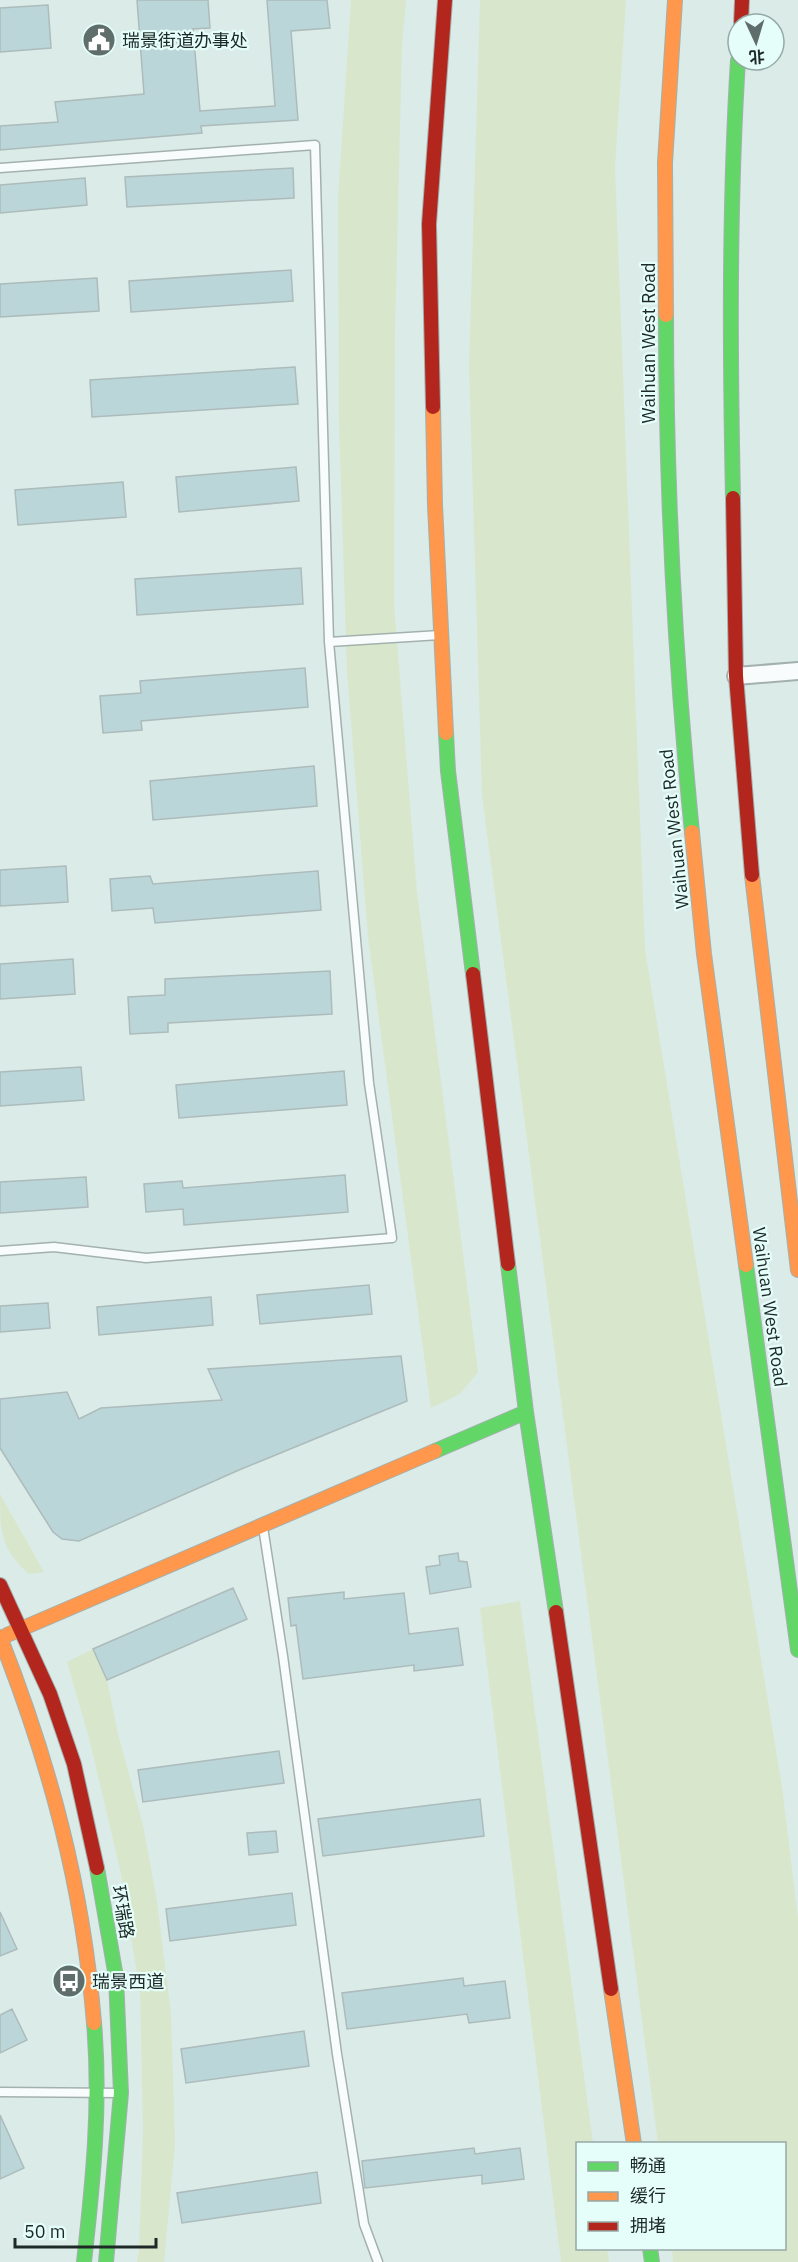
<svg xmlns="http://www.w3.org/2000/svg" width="798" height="2262" viewBox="0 0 798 2262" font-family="'IBM Plex Sans','Noto Sans SC',sans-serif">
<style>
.green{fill:#d8e7cc}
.building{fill:#bbd6d9;stroke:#adbbbb;stroke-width:1.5}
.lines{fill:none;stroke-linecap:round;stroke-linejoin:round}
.lane-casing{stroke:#a3b1ae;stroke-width:11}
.street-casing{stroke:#a3b1ae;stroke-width:20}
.fast-casing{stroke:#a3b1ae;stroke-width:16}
.slow-casing{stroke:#a3b1ae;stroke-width:16}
.jam-casing{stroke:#a3b1ae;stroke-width:16}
.lane{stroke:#f9fcfc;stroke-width:8}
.street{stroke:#f9fcfc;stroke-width:16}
.fast{stroke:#63d668;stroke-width:14}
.slow{stroke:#ff974d;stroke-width:14}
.jam{stroke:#b3261e;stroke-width:14}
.labels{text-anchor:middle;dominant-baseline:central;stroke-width:4.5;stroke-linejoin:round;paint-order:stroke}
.poi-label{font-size:18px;fill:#1d2927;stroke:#e5fef9;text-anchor:start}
.street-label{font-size:18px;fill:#1d2927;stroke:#e5fef9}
</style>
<rect width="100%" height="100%" fill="#daebe8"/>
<path class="green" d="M 351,0 L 406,0 L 402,44 L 395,332 L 394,604 L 417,892 L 478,1372 L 460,1394 L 431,1408 L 368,937 L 347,671 L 339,422 L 338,199 Z
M 480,0 L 626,0 L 615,167 L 645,950 L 782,1787 L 798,1919 L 798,2262 L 673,2262 L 672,2249 L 784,2248 L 784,2144 L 658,2143 L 482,795 L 469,366 Z
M 0,1494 L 44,1572 L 29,1574 C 0,1548 0,1531 0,1494 Z
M 520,1601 L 593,2143 L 578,2144 L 578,2248 L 607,2249 L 609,2262 L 561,2262 L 480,1608 Z
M 93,1649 L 107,1680 L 118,1734 L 143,1825 L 157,1901 L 171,2014 L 175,2144 L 164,2262 L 137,2262 L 139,2251 L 143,2130 L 140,1992 L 120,1869 L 89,1738 L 67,1662 Z"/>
<path class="building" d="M 137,0 L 208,0 L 210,28 L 193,29 L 200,111 L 275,106 L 267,0 L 327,0 L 330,28 L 291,31 L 298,120 L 201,126 L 202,133 L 0,150 L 0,126 L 58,122 L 55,102 L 144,94 Z
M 48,5 L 51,48 L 0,52 L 0,8 Z
M 293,168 L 294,198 L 127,207 L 125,177 Z
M 85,178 L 87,205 L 0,213 L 0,185 Z
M 291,270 L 293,301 L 131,312 L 129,281 Z
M 97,278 L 99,311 L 0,317 L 0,284 Z
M 295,367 L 298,404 L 92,417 L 90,380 Z
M 296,467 L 299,501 L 179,512 L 176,477 Z
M 123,482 L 126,517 L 18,525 L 15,490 Z
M 301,568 L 303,604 L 137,615 L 135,579 Z
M 305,668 L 308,707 L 141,721 L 142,730 L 103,733 L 100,696 L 141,693 L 140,681 Z
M 314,766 L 317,806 L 153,820 L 150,781 Z
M 66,866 L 68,902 L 0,906 L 0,870 Z
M 318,871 L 321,910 L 155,923 L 153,908 L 112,911 L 110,879 L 150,876 L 153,884 Z
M 73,959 L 75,994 L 0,999 L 0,964 Z
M 330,971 L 332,1014 L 168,1023 L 168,1032 L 130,1034 L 128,997 L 165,995 L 165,979 Z
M 81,1067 L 84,1100 L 0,1106 L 0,1072 Z
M 344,1071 L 347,1105 L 179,1118 L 176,1085 Z
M 345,1175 L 348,1212 L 184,1225 L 183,1209 L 146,1212 L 144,1184 L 182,1181 L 183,1188 Z
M 86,1177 L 88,1207 L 0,1213 L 0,1182 Z
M 369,1285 L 372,1314 L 260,1324 L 257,1295 Z
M 211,1297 L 213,1325 L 99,1335 L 97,1307 Z
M 48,1303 L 50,1328 L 0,1332 L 0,1306 Z
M 401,1356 L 407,1401 L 239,1470 L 79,1541 L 62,1539 L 53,1532 L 0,1448 L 0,1399 L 67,1392 L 79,1419 L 101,1408 L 222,1400 L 208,1369 Z
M 458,1553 L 459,1561 L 467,1562 L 471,1587 L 430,1594 L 426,1567 L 440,1565 L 439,1556 Z
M 233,1588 L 247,1619 L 107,1680 L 93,1649 Z
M 344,1592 L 344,1599 L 404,1593 L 409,1634 L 458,1628 L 463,1665 L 414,1671 L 414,1665 L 303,1679 L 296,1625 L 291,1626 L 288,1598 Z
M 279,1751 L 284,1783 L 143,1802 L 138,1770 Z
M 480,1799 L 484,1836 L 323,1856 L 318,1819 Z
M 276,1831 L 278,1852 L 249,1855 L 247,1833 Z
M 292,1893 L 296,1925 L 170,1941 L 166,1909 Z
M 0,1912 L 17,1949 L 0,1956 Z
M 463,1978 L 464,1986 L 505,1981 L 510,2018 L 469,2023 L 467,2014 L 347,2029 L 342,1993 Z
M 12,2009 L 27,2040 L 0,2053 L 0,2015 Z
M 304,2031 L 309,2066 L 186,2083 L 181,2049 Z
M 0,2115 L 24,2168 L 0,2179 Z
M 474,2148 L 475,2154 L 520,2148 L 524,2179 L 482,2184 L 482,2175 L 365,2188 L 362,2161 Z
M 317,2172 L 321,2203 L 182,2223 L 177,2193 Z"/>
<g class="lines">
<defs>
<path id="lane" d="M 0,168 L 315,145 L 329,642 L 369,1083 L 392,1238 L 146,1258 L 54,1247 L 0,1251
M 329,642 L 440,635
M 263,1527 L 283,1656 L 337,2054 L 364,2224 L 378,2262
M 0,2092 L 121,2093"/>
<path id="street" d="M 736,676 L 798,671"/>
<path id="fast" d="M 666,315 C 666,487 675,660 692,832
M 733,498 C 730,352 729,206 738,60
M 446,733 L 448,771 L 473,974
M 508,1264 L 526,1412 L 556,1612
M 746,1265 L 798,1650
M 435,1451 L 526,1412
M 97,1868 L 116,1977 L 121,2093 L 106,2262
M 650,2248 L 652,2262
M 84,2262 C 93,2182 101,2103 94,2023"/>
<path id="slow" d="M 666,315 L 665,163 L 675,0
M 433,407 L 435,505 L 446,733
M 692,832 L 704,954 L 746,1265
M 752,875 L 798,1270
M 7,1635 L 435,1451
M 0,1637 C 50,1764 83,1887 94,2023
M 611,1989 L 634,2144"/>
<path id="jam" d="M 741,24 L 742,0
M 433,407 L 429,224 L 445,0
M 733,498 L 736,676 L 752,875
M 473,974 L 508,1264
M 0,1585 L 50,1694 L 74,1764 L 97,1868
M 556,1612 L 611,1989"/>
</defs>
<use href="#lane" class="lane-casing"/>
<use href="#street" class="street-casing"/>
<use href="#fast" class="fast-casing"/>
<use href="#slow" class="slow-casing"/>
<use href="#jam" class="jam-casing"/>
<use href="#lane" class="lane"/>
<use href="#street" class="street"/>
<use href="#fast" class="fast"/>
<use href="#slow" class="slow"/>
<use href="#jam" class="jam"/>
</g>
<defs>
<symbol id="civic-disc" viewBox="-11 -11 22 22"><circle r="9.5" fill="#5f6d6b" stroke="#e5fef9"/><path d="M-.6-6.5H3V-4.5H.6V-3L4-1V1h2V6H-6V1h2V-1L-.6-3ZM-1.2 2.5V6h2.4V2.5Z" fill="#fff"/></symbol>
<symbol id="bus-disc" viewBox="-11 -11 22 22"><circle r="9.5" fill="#5f6d6b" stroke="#e5fef9"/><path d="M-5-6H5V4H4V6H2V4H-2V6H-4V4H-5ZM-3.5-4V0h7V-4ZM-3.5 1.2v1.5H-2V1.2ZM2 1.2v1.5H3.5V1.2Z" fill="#fff"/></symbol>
</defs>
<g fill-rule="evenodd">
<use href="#civic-disc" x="80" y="21" width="38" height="38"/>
<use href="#bus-disc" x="50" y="1962" width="38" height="38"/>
</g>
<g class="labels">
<g class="poi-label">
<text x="122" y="40">瑞景街道办事处</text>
<text x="92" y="1981">瑞景西道</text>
</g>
<g class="street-label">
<text transform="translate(648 343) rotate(-90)">Waihuan West Road</text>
<text transform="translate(674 829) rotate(-96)">Waihuan West Road</text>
<text transform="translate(770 1307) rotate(82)">Waihuan West Road</text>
<text transform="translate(123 1912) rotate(80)">环瑞路</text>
</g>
</g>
<rect x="576" y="2142" width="210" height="108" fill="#e5fef9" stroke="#95a9a5" stroke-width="1.5"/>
<rect x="588" y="2162" width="30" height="9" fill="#63d668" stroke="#95a9a5" stroke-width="1.5"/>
<text x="630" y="2172" font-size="18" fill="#1d2927">畅通</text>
<rect x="588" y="2192" width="30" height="9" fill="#ff974d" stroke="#95a9a5" stroke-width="1.5"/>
<text x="630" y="2202" font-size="18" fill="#1d2927">缓行</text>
<rect x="588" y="2222" width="30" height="9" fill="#b3261e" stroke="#95a9a5" stroke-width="1.5"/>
<text x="630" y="2232" font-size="18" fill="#1d2927">拥堵</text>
<g transform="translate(756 42) rotate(176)"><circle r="28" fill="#e5fef9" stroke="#95a9a5" stroke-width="1.5"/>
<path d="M0-4.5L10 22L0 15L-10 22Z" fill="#5f6d6b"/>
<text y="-9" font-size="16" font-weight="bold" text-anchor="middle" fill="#1d2927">北</text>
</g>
<path d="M15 2238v9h141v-9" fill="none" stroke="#1d2927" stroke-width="3"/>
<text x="24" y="2238" font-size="18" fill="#1d2927" stroke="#e5fef9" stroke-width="4.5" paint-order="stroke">50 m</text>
</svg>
